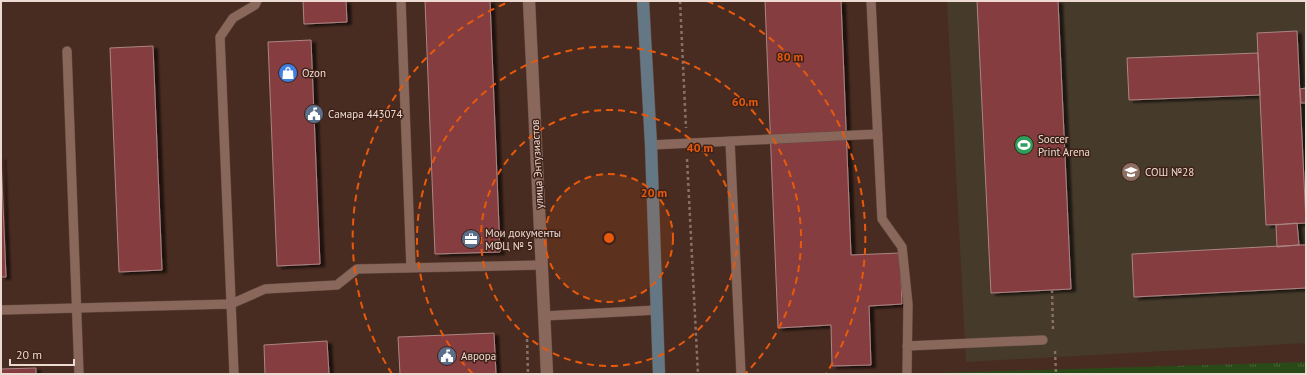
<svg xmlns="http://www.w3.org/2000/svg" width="1307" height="375" viewBox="0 0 1307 375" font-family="'PT Sans',sans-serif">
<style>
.education{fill:#463a2b}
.grass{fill:url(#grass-tufts)}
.building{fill:#863c3f;stroke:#ab8584;filter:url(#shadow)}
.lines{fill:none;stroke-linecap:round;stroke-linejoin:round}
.lane-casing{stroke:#634b42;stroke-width:10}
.street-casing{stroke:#634b42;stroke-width:13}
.secondary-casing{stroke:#634b42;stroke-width:13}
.path{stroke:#897067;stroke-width:2.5;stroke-dasharray:3 3;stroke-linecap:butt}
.lane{stroke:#89685b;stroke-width:9}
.street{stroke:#89685b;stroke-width:12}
.secondary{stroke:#647784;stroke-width:12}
.ring{fill:none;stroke:#e8590c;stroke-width:2;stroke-dasharray:7 5}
.labels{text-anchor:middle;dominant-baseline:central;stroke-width:3;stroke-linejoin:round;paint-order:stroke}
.poi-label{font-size:11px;fill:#eddad3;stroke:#3e2218;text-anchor:start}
.street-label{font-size:11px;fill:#eddad3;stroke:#3e2218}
.centre{fill:#e8590c;stroke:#3e2218;stroke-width:2}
.ring-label{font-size:12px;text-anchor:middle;font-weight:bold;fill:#e8590c;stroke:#3e2218;stroke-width:3;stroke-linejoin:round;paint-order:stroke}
</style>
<defs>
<pattern id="grass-tufts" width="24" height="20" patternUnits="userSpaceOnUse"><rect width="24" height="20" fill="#294a17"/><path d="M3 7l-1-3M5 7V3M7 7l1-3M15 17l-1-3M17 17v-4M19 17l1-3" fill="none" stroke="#486438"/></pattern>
<filter id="shadow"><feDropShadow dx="4.5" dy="2.5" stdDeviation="1" flood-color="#0009"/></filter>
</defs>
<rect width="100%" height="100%" fill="#492c21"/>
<path class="education" d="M 947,1 L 1306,1 L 1306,343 L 966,362 Z"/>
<path class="grass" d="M 1306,362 L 1306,374 L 938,374 L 938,373 Z"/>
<path class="building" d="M 303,1 L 346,1 L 347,22 L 304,24 Z
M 425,1 L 490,1 L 500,252 L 435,254 Z
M 765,1 L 841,1 L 851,255 L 900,253 L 902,304 L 869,306 L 871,365 L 832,366 L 831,325 L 778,328 Z
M 977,1 L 1058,1 L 1071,289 L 991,293 Z
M 1297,31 L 1306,223 L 1266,225 L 1257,33 Z
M 311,40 L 320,264 L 277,266 L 268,42 Z
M 153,46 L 162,270 L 119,272 L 110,48 Z
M 1258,53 L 1260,95 L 1129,100 L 1127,58 Z
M 1306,88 L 1306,103 L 1301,103 L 1300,89 Z
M 1,157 L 6,277 L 1,277 Z
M 1297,223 L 1299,245 L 1277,247 L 1276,225 Z
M 1299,245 L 1306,245 L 1306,288 L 1134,297 L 1132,254 Z
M 494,333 L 496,374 L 400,374 L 398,337 Z
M 327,341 L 329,374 L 265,374 L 264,345 Z
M 36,368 L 36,374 L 1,374 L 1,369 Z"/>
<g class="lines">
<defs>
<path id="lane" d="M 401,1 L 411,268
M 871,1 L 882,219 L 902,247 L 908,304 L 907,374
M 67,51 L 79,374
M 730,141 L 741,374
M 651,145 L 878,134
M 1,310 L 231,304 L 265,289 L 337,285 L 357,269 L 542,265
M 544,316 L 657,310
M 907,346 L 1043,340
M 234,374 L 220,37 L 233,18 L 255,5 L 257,1"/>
<path id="street" d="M 529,1 L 547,374"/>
<path id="secondary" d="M 643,1 L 651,145 L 659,374"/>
</defs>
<use href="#lane" class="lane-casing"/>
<use href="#street" class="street-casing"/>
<use href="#secondary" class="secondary-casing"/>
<path class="path" d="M 680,1 L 686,128
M 687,159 L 698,374
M 1052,290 L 1053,330
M 527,339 L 528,374
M 1055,351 L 1056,374"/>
<use href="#lane" class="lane"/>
<use href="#street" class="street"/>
<use href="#secondary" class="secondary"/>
</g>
<circle cx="609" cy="238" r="64" fill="#e8590c" fill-opacity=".12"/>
<g class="ring">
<circle cx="609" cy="238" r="64"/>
<circle cx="609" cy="238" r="128"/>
<path d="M473 374A192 192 0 1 1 745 374"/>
<path d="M392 374A256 256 0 0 1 511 1M707 1A256 256 0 0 1 826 374"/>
</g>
<defs>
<symbol id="shop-disc" viewBox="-11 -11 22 22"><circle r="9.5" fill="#3f7fe0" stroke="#3e2218"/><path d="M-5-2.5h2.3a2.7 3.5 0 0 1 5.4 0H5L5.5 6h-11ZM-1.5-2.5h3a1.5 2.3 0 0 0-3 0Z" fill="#fff"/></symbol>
<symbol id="civic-disc" viewBox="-11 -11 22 22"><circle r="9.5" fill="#5c6f8a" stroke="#3e2218"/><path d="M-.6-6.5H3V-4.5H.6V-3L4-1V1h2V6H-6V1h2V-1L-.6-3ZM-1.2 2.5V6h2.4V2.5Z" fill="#fff"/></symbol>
<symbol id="stadium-disc" viewBox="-11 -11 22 22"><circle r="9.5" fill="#2e9e5b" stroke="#3e2218"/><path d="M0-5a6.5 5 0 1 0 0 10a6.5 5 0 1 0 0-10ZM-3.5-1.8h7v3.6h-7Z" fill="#fff"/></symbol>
<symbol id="school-disc" viewBox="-11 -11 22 22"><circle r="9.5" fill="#8d6e63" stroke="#3e2218"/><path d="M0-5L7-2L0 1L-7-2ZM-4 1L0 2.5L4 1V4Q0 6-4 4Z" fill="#fff"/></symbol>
<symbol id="office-disc" viewBox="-11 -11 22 22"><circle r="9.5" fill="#5c6f8a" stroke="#3e2218"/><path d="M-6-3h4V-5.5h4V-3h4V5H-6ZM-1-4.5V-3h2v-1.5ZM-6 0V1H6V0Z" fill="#fff"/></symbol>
</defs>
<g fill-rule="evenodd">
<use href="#shop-disc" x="277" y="62" width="22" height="22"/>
<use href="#civic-disc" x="303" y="103" width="22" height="22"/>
<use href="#stadium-disc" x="1013" y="134" width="22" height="22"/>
<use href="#school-disc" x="1120" y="161" width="22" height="22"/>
<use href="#office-disc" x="460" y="228" width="22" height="22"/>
<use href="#civic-disc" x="436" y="345" width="22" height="22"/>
</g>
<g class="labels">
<g class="poi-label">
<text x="302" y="73">Ozon</text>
<text x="328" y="114">Самара 443074</text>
<text x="1038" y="139">Soccer<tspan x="1038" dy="13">Print Arena</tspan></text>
<text x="1145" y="172">СОШ №28</text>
<text x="485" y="233">Мои документы<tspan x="485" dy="13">МФЦ № 5</tspan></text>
<text x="461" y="356">Аврора</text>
</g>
<g class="street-label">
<text transform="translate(537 164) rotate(-93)">улица Энтузиастов</text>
</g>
</g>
<circle cx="609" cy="238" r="6" class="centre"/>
<g class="ring-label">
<text x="790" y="61">80 m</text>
<text x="745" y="106">60 m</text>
<text x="700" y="152">40 m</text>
<text x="654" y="197">20 m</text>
</g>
<rect width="1307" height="375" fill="none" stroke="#eddad3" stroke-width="4"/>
<path d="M10 359v6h64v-6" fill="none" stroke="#eddad3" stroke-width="2"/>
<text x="16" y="359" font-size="12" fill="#eddad3" stroke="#3e2218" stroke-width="3" paint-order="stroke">20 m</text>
</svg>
